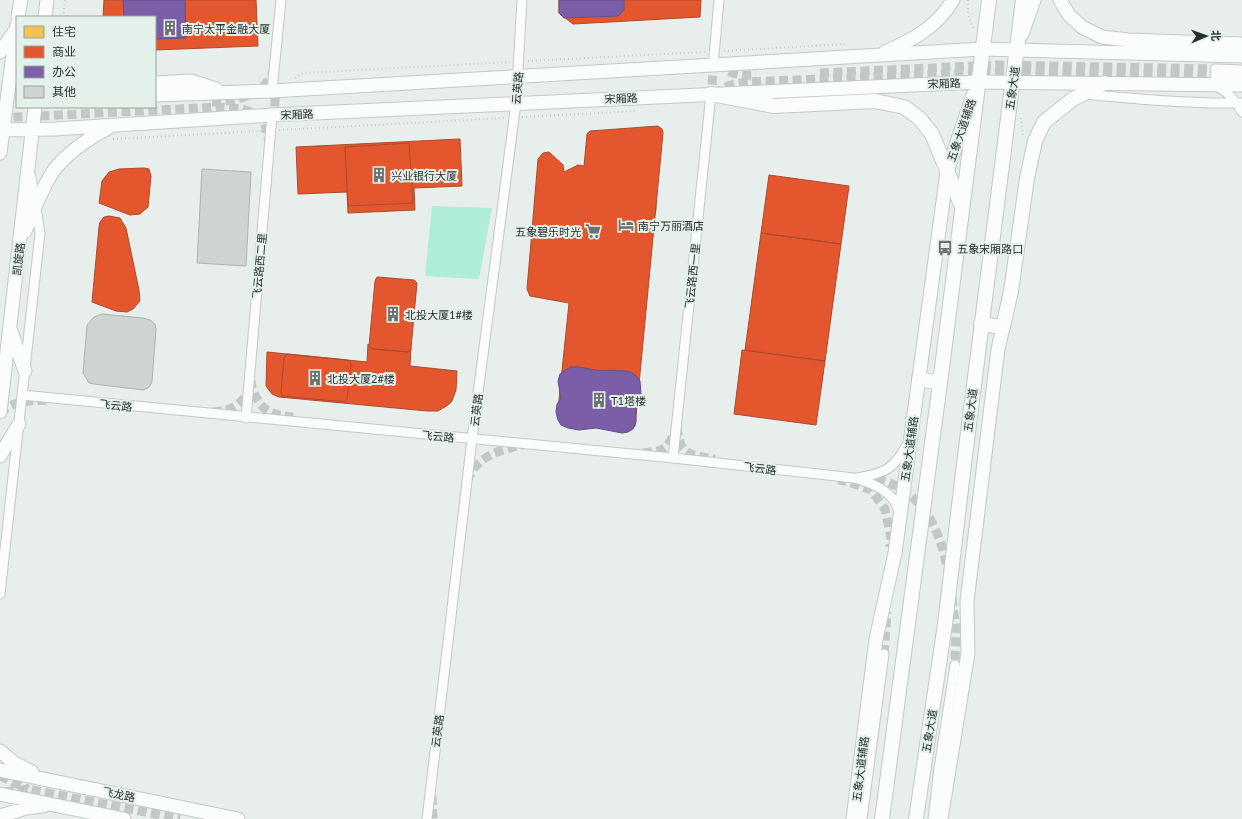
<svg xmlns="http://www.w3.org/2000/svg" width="1242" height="819" viewBox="0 0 1242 819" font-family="Lato,'Noto Sans SC',sans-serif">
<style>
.green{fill:#afeed6}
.homes{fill:#f2c14e;stroke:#b69544}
.shops{fill:#e4572e;stroke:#ac4b2d}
.offices{fill:#7b5ea7;stroke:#635082}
.building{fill:#ced4d2;stroke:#aeb3b1}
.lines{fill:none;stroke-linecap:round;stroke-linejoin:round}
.street-tunnel{stroke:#c1c8c5;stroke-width:9;stroke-dasharray:9 4.5;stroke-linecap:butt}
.street-casing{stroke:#c3c9c7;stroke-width:11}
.secondary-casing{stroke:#c3c9c7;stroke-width:15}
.primary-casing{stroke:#c3c9c7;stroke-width:16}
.path{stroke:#cacdcb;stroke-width:2;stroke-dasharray:1 3;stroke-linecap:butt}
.street{stroke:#fbfcfc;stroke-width:9}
.secondary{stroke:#fbfcfc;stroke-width:13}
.primary{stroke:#fbfcfc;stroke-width:14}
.labels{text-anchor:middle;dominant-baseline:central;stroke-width:4;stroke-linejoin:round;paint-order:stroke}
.poi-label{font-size:11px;fill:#2a2f2c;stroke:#e4f1eb;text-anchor:start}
.street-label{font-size:11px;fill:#2a2f2c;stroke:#e4f1eb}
</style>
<rect width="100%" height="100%" fill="#e7eeeb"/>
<path class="green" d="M 432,206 L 492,208 L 479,279 L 425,276 Z"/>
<path class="homes" d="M 611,190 L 625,193 L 639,194 L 646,193 L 651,194 L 654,197 L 656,202 L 656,210 L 650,233 L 651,249 L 648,258 L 644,260 L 637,260 L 627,256 L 603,257 L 598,253 L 597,241 L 601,227 L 602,195 L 605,191 Z"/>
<path class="shops" d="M 104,0 L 256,0 L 258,46 L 155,50 L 155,17 L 103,17 Z
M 559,0 L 701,0 L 700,17 L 573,24 L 559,13 Z
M 658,126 L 662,129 L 663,133 L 635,426 L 631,430 L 625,432 L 565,421 L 561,419 L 558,414 L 558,409 L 569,303 L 530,296 L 527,289 L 538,159 L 543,153 L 549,152 L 563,165 L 564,172 L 578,165 L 584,166 L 587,134 L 590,131 Z
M 460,139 L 462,186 L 414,188 L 415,210 L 348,213 L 347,192 L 298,194 L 296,147 Z
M 409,143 L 413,203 L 348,206 L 345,147 Z
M 144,168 L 149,169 L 151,176 L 148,207 L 140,214 L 130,215 L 99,203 L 102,181 L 109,172 L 119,169 Z
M 769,175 L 849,186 L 841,244 L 761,233 Z
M 109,216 L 120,218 L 126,228 L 139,290 L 140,301 L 133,309 L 127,312 L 116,311 L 92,302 L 99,227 L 100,222 L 104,217 Z
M 761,233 L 841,244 L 825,361 L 745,350 Z
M 377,277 L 414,280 L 417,283 L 411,348 L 409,352 L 372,349 L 369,346 L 375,281 Z
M 368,344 L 369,346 L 372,349 L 407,352 L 411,350 L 411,348 L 410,366 L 457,371 L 456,390 L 452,401 L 448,405 L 438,411 L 427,411 L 279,397 L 272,394 L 266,386 L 267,352 L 367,362 Z
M 742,350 L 825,361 L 816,425 L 734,414 Z
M 287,354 L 347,360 L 349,361 L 351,364 L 347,399 L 345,402 L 282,396 L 281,392 L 284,358 Z"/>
<path class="offices" d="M 123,0 L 185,0 L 186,38 L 155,39 L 155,17 L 124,17 Z
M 559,0 L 624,0 L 624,10 L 618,16 L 564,18 L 559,13 Z
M 570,367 L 579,367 L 595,370 L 625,371 L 631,372 L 636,376 L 640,381 L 641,394 L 636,408 L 636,422 L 633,429 L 628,432 L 622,433 L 596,428 L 579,430 L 568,428 L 561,425 L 558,420 L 556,412 L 557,404 L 561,399 L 558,381 L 560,374 Z"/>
<path class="building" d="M 202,169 L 251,172 L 246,266 L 197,263 Z
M 102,314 L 143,318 L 150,320 L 155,324 L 156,329 L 152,381 L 150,386 L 148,388 L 143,390 L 94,384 L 89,383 L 83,373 L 87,325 L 94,317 Z"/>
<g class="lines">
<path class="street-tunnel" d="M 720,62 C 726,75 742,76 756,75
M 820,73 L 997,65 L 1215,69
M 716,96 C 722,85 735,84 746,82 L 998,72 L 1215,75
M 711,98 L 714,59
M 212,102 C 237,101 265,96 274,69
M 0,118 L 218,107 C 233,108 256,108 264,123 C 267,129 267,136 269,142
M 274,120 L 276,85
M 251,380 C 251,385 252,388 254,392 C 261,412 274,415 293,417
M 213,412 C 231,411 242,405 249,389
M 0,413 C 13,400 32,401 49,400
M 677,427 C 678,433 679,443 683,448 C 689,456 706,458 715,459
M 643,453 C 661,451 667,451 674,433
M 863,476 C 918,483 939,523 948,572
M 838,480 L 846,481 L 871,490 L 885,509 L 891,538 L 890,547
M 467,481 C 478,454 501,450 526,444
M 952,597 L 956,631 L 955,665
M 884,654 L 887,612
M 0,776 L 28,789
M 5,792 L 28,789 L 180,819
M 432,796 L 433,819"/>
<defs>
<path id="street" d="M 713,66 L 719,0
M 1215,69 L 1242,70
M 1215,75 L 1242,76
M 1216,86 C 1229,92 1235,101 1242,112
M 272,91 L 281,0
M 1084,94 C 1137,99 1189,104 1242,103
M 22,395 L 673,458 L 854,478 C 868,482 883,487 893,499 C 896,503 898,509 900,513
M 246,418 L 272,115
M 673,458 L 711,94
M 857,478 C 885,473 893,470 907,445
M 0,594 L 40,233 L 31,176
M 427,819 L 472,439 L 516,103 L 522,0
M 862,819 L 884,654
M 933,819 L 939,768 L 955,665"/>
<path id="secondary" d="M 1060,0 L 1069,15 L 1082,27 L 1102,37 L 1128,40 L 1242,44
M 18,17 L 21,0
M 45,17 L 47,0
M 1022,34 L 1034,0
M 0,52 L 14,32
M 885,52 C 914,39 936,28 953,0
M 155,83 L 191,81 L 216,89
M 155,95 L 272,91 L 982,49 L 1242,56
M 0,130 L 55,129 L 272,115 L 978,82 L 1242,85
M 0,153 L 17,24
M 25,231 C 34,211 42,187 54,170 C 69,151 89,138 110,127
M 11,331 L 25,371
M 0,412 L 35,107
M 0,456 L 19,424
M 0,751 L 13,762 L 32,772
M 0,770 L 238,819
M 0,794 L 124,819
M 0,816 L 26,808 L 43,806
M 853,819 L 876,639 L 895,553 L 947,172 L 973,95
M 941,819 L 968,653 L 967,601 L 998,349 L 1003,327"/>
<path id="primary" d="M 711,94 L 774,106 L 875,101 L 904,107 L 919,118 L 932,134 L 962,207
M 981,324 L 1003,327 L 1011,291 L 1027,178 L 1035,141 L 1044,122 L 1073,99 L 1104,83
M 919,379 L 940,383
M 882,819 L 940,383 L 989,0
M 916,819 L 945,624 L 964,464 L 1023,0"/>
</defs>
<use href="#street" class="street-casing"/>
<use href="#secondary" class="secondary-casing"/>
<use href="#primary" class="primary-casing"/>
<path class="path" d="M 968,0 L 968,14 L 973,28
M 63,17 L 65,0
M 724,51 L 847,44
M 528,61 L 705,52
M 295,78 L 303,73 L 510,62
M 522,117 L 636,111
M 1021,118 L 1023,137
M 279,130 L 504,118
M 113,139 L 262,131"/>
<use href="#street" class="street"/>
<use href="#secondary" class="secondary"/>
<use href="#primary" class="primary"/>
</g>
<defs>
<symbol id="building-bare" viewBox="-9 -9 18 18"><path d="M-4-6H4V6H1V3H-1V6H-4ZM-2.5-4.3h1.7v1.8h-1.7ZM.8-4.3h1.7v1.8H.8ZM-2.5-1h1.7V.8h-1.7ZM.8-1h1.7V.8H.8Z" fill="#6c726f" stroke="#e4f1eb" stroke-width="2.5" paint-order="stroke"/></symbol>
<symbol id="hotel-bare" viewBox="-9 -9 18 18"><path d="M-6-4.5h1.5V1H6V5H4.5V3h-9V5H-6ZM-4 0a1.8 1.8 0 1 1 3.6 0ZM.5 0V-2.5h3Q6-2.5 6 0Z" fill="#6c726f" stroke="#e4f1eb" stroke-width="2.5" paint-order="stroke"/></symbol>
<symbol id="supermarket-bare" viewBox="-9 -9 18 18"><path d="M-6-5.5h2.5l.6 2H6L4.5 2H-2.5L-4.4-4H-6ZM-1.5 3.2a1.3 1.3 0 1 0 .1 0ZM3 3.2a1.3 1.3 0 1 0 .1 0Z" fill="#6c726f" stroke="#e4f1eb" stroke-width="2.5" paint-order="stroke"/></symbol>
<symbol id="bus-bare" viewBox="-9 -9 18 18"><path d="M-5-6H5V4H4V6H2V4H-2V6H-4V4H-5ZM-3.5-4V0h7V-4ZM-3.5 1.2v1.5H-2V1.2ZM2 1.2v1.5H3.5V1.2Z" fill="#6c726f" stroke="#e4f1eb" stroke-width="2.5" paint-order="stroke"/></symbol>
</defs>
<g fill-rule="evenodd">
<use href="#building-bare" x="159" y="17" width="22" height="22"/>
<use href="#building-bare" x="368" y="164" width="22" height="22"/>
<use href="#hotel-bare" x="615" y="214" width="22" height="22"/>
<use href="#supermarket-bare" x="582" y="220" width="22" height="22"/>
<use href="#bus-bare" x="934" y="237" width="22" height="22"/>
<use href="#building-bare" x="382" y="303" width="22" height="22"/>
<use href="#building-bare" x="304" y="367" width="22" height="22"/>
<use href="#building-bare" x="588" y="389" width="22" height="22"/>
</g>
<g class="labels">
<g class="poi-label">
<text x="182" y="28">南宁太平金融大厦</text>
<text x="391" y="175">兴业银行大厦</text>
<text x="638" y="225">南宁万丽酒店</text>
<text x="581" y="231" text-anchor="end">五象碧乐时光</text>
<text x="957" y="248">五象宋厢路口</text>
<text x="405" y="314">北投大厦1#楼</text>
<text x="327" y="378">北投大厦2#楼</text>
<text x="611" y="400">T1塔楼</text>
</g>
<g class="street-label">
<text transform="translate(944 83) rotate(-2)">宋厢路</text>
<text transform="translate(517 88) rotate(-85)">云英路</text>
<text transform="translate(1012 88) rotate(-82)">五象大道</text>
<text transform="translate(621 98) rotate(-3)">宋厢路</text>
<text transform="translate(297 114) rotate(-3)">宋厢路</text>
<text transform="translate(961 130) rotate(-71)">五象大道辅路</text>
<text transform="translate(18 259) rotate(-83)">凯旋路</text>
<text transform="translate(259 266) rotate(-85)">飞云路西二里</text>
<text transform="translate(692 276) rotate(-84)">飞云路西一里</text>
<text transform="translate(116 405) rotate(6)">飞云路</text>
<text transform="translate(476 410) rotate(-83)">云英路</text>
<text transform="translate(970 410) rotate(-83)">五象大道</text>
<text transform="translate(438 436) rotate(5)">飞云路</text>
<text transform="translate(909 449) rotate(-82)">五象大道辅路</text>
<text transform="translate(760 468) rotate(7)">飞云路</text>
<text transform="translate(437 731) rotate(-83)">云英路</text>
<text transform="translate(929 731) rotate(-81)">五象大道</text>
<text transform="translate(860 769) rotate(-83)">五象大道辅路</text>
<text transform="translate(119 794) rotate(12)">飞龙路</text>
</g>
</g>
<rect x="16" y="16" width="140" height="92" fill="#e4f1eb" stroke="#9aa39f"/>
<rect x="24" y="26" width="20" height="12" fill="#f2c14e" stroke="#9aa39f"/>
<text x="52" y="36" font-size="12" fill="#2a2f2c">住宅</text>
<rect x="24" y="46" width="20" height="12" fill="#e4572e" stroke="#9aa39f"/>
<text x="52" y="56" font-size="12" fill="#2a2f2c">商业</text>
<rect x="24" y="66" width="20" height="12" fill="#7b5ea7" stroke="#9aa39f"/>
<text x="52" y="76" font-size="12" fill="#2a2f2c">办公</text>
<rect x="24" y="86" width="20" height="12" fill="#ced4d2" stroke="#9aa39f"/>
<text x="52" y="96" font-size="12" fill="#2a2f2c">其他</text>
<g transform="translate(1206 36) rotate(88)" stroke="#e4f1eb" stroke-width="3" paint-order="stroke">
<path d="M0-3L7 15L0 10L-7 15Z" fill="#2a2f2c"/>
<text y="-6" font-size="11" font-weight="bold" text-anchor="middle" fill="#2a2f2c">北</text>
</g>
</svg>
